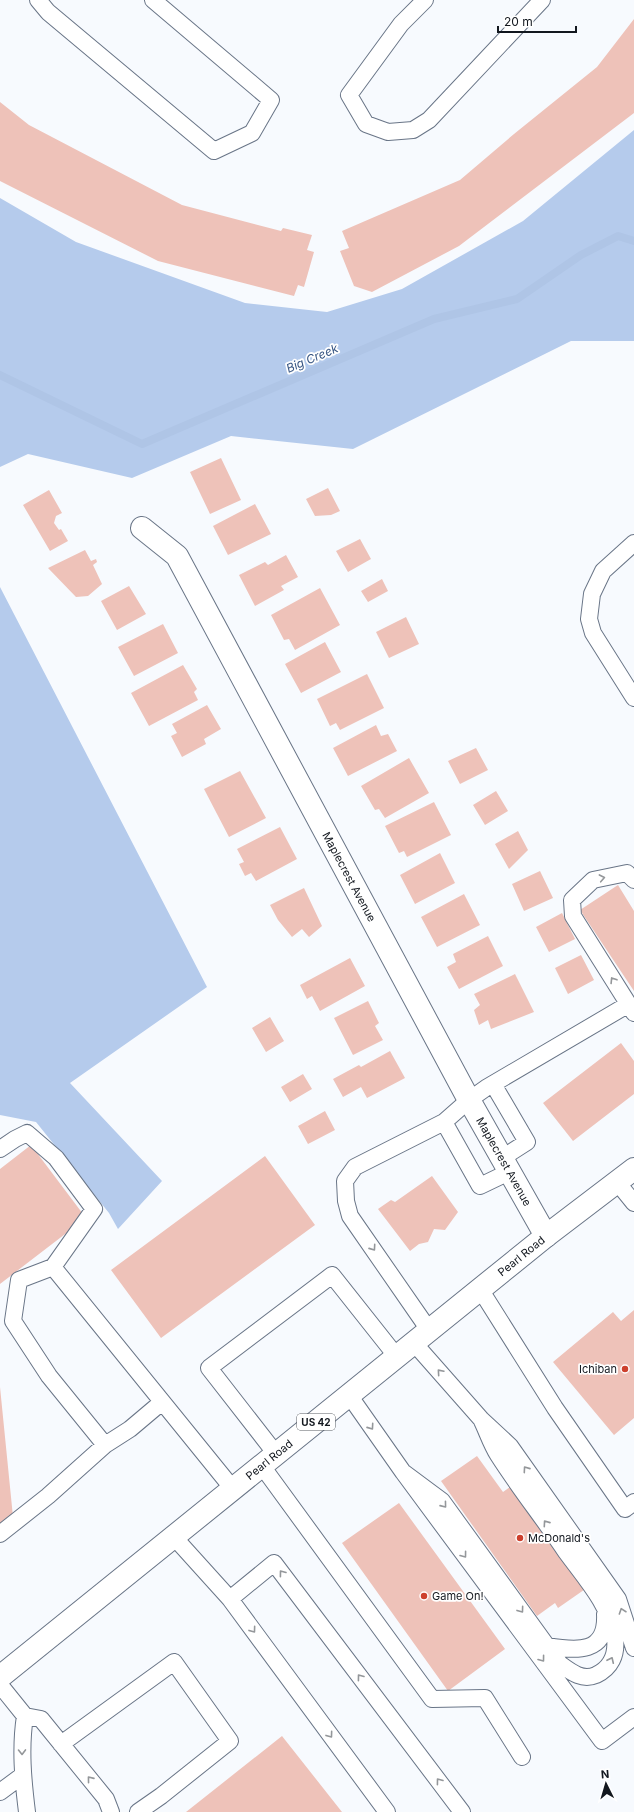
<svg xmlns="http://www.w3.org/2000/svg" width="634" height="1812" viewBox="0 0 634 1812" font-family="Inter,sans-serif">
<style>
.forest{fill:#b5cbec}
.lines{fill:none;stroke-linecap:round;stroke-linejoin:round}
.stream{stroke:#afc5e6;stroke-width:8}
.building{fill:#eec2b9}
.service-casing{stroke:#697587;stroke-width:18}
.minor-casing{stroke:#697587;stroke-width:24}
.primary-casing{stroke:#697587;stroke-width:24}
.service{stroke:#fff;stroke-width:16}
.minor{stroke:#fff;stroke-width:22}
.primary{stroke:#fff;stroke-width:22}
.oneway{stroke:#94979a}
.poi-dot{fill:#cd402d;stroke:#fff;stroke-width:1.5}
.labels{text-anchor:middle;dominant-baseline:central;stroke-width:3.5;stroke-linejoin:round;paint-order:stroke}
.shield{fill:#fff;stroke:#595d62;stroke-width:1}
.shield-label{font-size:10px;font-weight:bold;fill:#12171e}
.street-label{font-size:11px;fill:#12171e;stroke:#fff}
.poi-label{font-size:11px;fill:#12171e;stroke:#fff;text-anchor:start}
.water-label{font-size:12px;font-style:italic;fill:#395784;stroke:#fff}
</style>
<rect width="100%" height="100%" fill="#f7fafe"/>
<path class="forest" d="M 634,130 L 634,341 L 571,341 L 353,449 L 231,436 L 132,478 L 28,454 L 0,467 L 0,198 L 76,242 L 245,303 L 327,312 L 402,289 L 523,221 Z
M 0,587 L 207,987 L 70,1083 L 162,1181 L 118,1229 L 109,1213 L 36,1122 L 0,1115 Z"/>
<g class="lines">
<path class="stream" d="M 0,375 L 142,444 L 434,319 L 517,299 L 581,255 L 618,236 L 634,241"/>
</g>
<path class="building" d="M 634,19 L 634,113 L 459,246 L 372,292 L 354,286 L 340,251 L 349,248 L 342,231 L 460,180 L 514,134 L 597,67 Z
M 0,102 L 29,125 L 182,205 L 281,231 L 283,228 L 312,235 L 307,250 L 314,252 L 304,287 L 298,285 L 294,296 L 158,261 L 0,181 Z
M 221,458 L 241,500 L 210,514 L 190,472 Z
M 328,488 L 340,511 L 331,515 L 315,516 L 306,499 Z
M 49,490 L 62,513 L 56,516 L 54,523 L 59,530 L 61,529 L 68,541 L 50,551 L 23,505 Z
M 255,504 L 271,534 L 228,555 L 213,526 Z
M 360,539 L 371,559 L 348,572 L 336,551 Z
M 85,550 L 91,561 L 96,559 L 97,562 L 93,565 L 102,584 L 88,596 L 76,597 L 48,568 Z
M 286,555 L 298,577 L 281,586 L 284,590 L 255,606 L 239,575 L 265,562 L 268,565 Z
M 382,579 L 388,591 L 368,602 L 361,591 Z
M 129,586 L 146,614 L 117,630 L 101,601 Z
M 320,588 L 340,625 L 295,650 L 289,639 L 284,640 L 271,615 Z
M 406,617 L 419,644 L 389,658 L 376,632 Z
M 163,624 L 178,653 L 134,676 L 118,647 Z
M 325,642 L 341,672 L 301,693 L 285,664 Z
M 183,665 L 197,689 L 194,692 L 198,700 L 149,726 L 131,693 Z
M 367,674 L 384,708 L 340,730 L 336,723 L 330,726 L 317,699 Z
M 207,705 L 221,729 L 204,739 L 206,744 L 182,757 L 171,736 L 177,733 L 172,724 Z
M 376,725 L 381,736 L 388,734 L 397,751 L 348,776 L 333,748 Z
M 476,748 L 488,770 L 460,784 L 448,761 Z
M 409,758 L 429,793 L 385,818 L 379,809 L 375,810 L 361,786 Z
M 240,771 L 266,818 L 229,837 L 204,789 Z
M 496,791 L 508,811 L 485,825 L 473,805 Z
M 434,802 L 451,835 L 407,857 L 404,851 L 399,853 L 385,826 Z
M 280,827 L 297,859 L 256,881 L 251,873 L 245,876 L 239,864 L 244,862 L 237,849 Z
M 518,831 L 528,850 L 509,869 L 495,844 Z
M 440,853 L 455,883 L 415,904 L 400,875 Z
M 540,871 L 553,898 L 524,911 L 512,884 Z
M 618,885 L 634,911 L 634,991 L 580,910 Z
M 304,888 L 322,926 L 309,937 L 302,929 L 292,937 L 278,920 L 270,905 Z
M 464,894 L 480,925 L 437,947 L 421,917 Z
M 562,913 L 575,939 L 549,952 L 536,927 Z
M 488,936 L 503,966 L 459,989 L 447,967 L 456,962 L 453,954 Z
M 581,955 L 594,980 L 568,994 L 555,968 Z
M 350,958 L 365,986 L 320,1011 L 312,996 L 307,999 L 300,985 Z
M 515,974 L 534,1012 L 491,1029 L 488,1020 L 479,1025 L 474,1010 L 480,1005 L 474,994 Z
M 368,1001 L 379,1023 L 375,1026 L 383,1040 L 353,1055 L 334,1018 Z
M 270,1017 L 284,1041 L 266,1052 L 252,1028 Z
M 621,1043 L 634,1061 L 634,1094 L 573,1141 L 543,1103 Z
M 390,1051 L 405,1078 L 367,1098 L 361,1087 L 343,1097 L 333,1079 L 359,1065 L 361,1067 Z
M 303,1074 L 312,1089 L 290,1102 L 281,1087 Z
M 325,1111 L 335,1130 L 308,1144 L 298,1126 Z
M 31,1145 L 86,1218 L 0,1284 L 0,1169 Z
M 265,1156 L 315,1225 L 161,1338 L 111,1270 Z
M 432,1176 L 458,1212 L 445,1230 L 434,1229 L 428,1242 L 419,1244 L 410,1251 L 378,1209 L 391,1200 L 395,1202 Z
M 634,1310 L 634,1418 L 614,1435 L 553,1362 L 613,1312 L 621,1321 Z
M 0,1387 L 13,1517 L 0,1526 Z
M 477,1456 L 503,1492 L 517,1482 L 591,1585 L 558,1608 L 555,1603 L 537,1616 L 441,1481 Z
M 399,1503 L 505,1649 L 448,1691 L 342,1543 Z
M 282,1736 L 342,1812 L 186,1812 Z"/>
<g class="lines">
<defs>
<path id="service" d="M 38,0 L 48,12 L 214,151 L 252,133 L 271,100 L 153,0
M 425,0 L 401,24 L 349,95 L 366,124 L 388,132 L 413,130 L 429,120 L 542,0
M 634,543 L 603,571 L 592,594 L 589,619 L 593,633 L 634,698
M 634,880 L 627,873 L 593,880 L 572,900 L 573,916 L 634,1013
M 493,1084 L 527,1142 L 502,1158
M 444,1122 L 480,1186 L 509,1172
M 0,1149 L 15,1139 L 27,1133 L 56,1158 L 94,1209 L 53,1267
M 617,1182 L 634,1203
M 480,1289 L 555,1408 L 625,1509 L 634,1502
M 429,1330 L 350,1216 L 346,1201 L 345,1181 L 355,1167 L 444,1122 L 469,1100 L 486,1088 L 629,1004
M 414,1343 L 481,1419 L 510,1446 L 618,1599 L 634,1648
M 349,1395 L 403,1472 L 602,1741 L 634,1717
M 162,1402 L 130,1429 L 105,1445 L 49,1376 L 13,1321 L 19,1280 L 53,1267 L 233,1489
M 276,1454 L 209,1368 L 332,1275 L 397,1357
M 262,1466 L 432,1699 L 485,1698 L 522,1757
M 403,1472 L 442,1501 L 560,1664 C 571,1672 582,1681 596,1675 C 611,1668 617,1655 615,1638 C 610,1605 585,1578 566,1552 C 544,1519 519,1488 498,1455 C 491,1444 487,1431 481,1419
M 0,1534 L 48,1496 L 105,1445
M 174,1537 L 230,1599 L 387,1812
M 230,1599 L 274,1563 L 462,1812
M 547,1646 C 577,1651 607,1654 605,1614
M 0,1685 L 25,1716
M 61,1744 L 174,1662 L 230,1741 L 161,1796 L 138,1812
M 0,1792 L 23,1775
M 27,1812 C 23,1780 20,1748 25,1716 L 41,1719 L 106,1799 L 111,1812"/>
<g id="minor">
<path id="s1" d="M 142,528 L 177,556 L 469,1100 L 546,1236"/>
</g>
<g id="primary">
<path id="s2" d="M 0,1677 L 546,1236 L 634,1169"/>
</g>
</defs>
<use href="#service" class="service-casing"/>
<use href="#minor" class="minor-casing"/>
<use href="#primary" class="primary-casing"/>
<use href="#service" class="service"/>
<use href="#minor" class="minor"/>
<use href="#primary" class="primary"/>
</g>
<defs><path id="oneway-chevron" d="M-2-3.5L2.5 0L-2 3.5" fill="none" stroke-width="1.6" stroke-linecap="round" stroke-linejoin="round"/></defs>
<g class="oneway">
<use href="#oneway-chevron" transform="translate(602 878) rotate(-11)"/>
<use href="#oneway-chevron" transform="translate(613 980) rotate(-122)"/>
<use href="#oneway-chevron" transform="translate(373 1248) rotate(55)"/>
<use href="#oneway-chevron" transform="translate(440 1372) rotate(-131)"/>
<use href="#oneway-chevron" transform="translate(371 1427) rotate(55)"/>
<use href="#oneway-chevron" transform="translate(526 1469) rotate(-125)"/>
<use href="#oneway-chevron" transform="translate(444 1505) rotate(51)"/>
<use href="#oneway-chevron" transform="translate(546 1523) rotate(-125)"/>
<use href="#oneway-chevron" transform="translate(464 1555) rotate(53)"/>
<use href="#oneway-chevron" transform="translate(282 1573) rotate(-127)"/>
<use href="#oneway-chevron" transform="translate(521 1610) rotate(54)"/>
<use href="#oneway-chevron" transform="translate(622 1611) rotate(-109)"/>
<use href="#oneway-chevron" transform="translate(253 1630) rotate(54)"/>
<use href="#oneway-chevron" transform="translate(542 1659) rotate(53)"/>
<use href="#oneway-chevron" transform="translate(611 1660) rotate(-65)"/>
<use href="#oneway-chevron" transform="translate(360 1677) rotate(-127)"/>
<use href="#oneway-chevron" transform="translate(330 1735) rotate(54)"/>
<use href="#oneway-chevron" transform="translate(22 1752) rotate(89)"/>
<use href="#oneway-chevron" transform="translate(90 1779) rotate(-129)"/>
<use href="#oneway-chevron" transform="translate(439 1781) rotate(-127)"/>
</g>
<g class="poi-dot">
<circle cx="625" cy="1369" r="4"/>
<circle cx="520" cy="1538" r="4"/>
<circle cx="424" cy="1596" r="4"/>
</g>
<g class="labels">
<rect class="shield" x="297" y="1414" width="38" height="16" rx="3"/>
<g class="shield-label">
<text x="316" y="1422">US 42</text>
</g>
<g class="street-label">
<text stroke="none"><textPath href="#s1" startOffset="409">Maplecrest Avenue</textPath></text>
<text stroke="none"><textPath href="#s1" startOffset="733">Maplecrest Avenue</textPath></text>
<text stroke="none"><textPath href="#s2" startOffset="670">Pearl Road</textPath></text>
<text stroke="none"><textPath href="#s2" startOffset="346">Pearl Road</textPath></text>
</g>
<g class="poi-label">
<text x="617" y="1369" text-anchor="end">Ichiban</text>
<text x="528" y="1538">McDonald's</text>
<text x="432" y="1596">Game On!</text>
</g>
<g class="water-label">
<text transform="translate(312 358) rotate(-23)">Big Creek</text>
</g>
</g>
<g transform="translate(606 1784) rotate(355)" stroke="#ffffff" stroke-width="3" paint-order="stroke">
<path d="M0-3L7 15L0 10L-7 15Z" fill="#12171e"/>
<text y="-6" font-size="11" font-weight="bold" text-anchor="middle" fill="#12171e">N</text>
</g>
<path d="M498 26v6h78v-6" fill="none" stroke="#12171e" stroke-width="2"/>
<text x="504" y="26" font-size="12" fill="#12171e" stroke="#ffffff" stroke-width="3" paint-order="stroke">20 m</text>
</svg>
